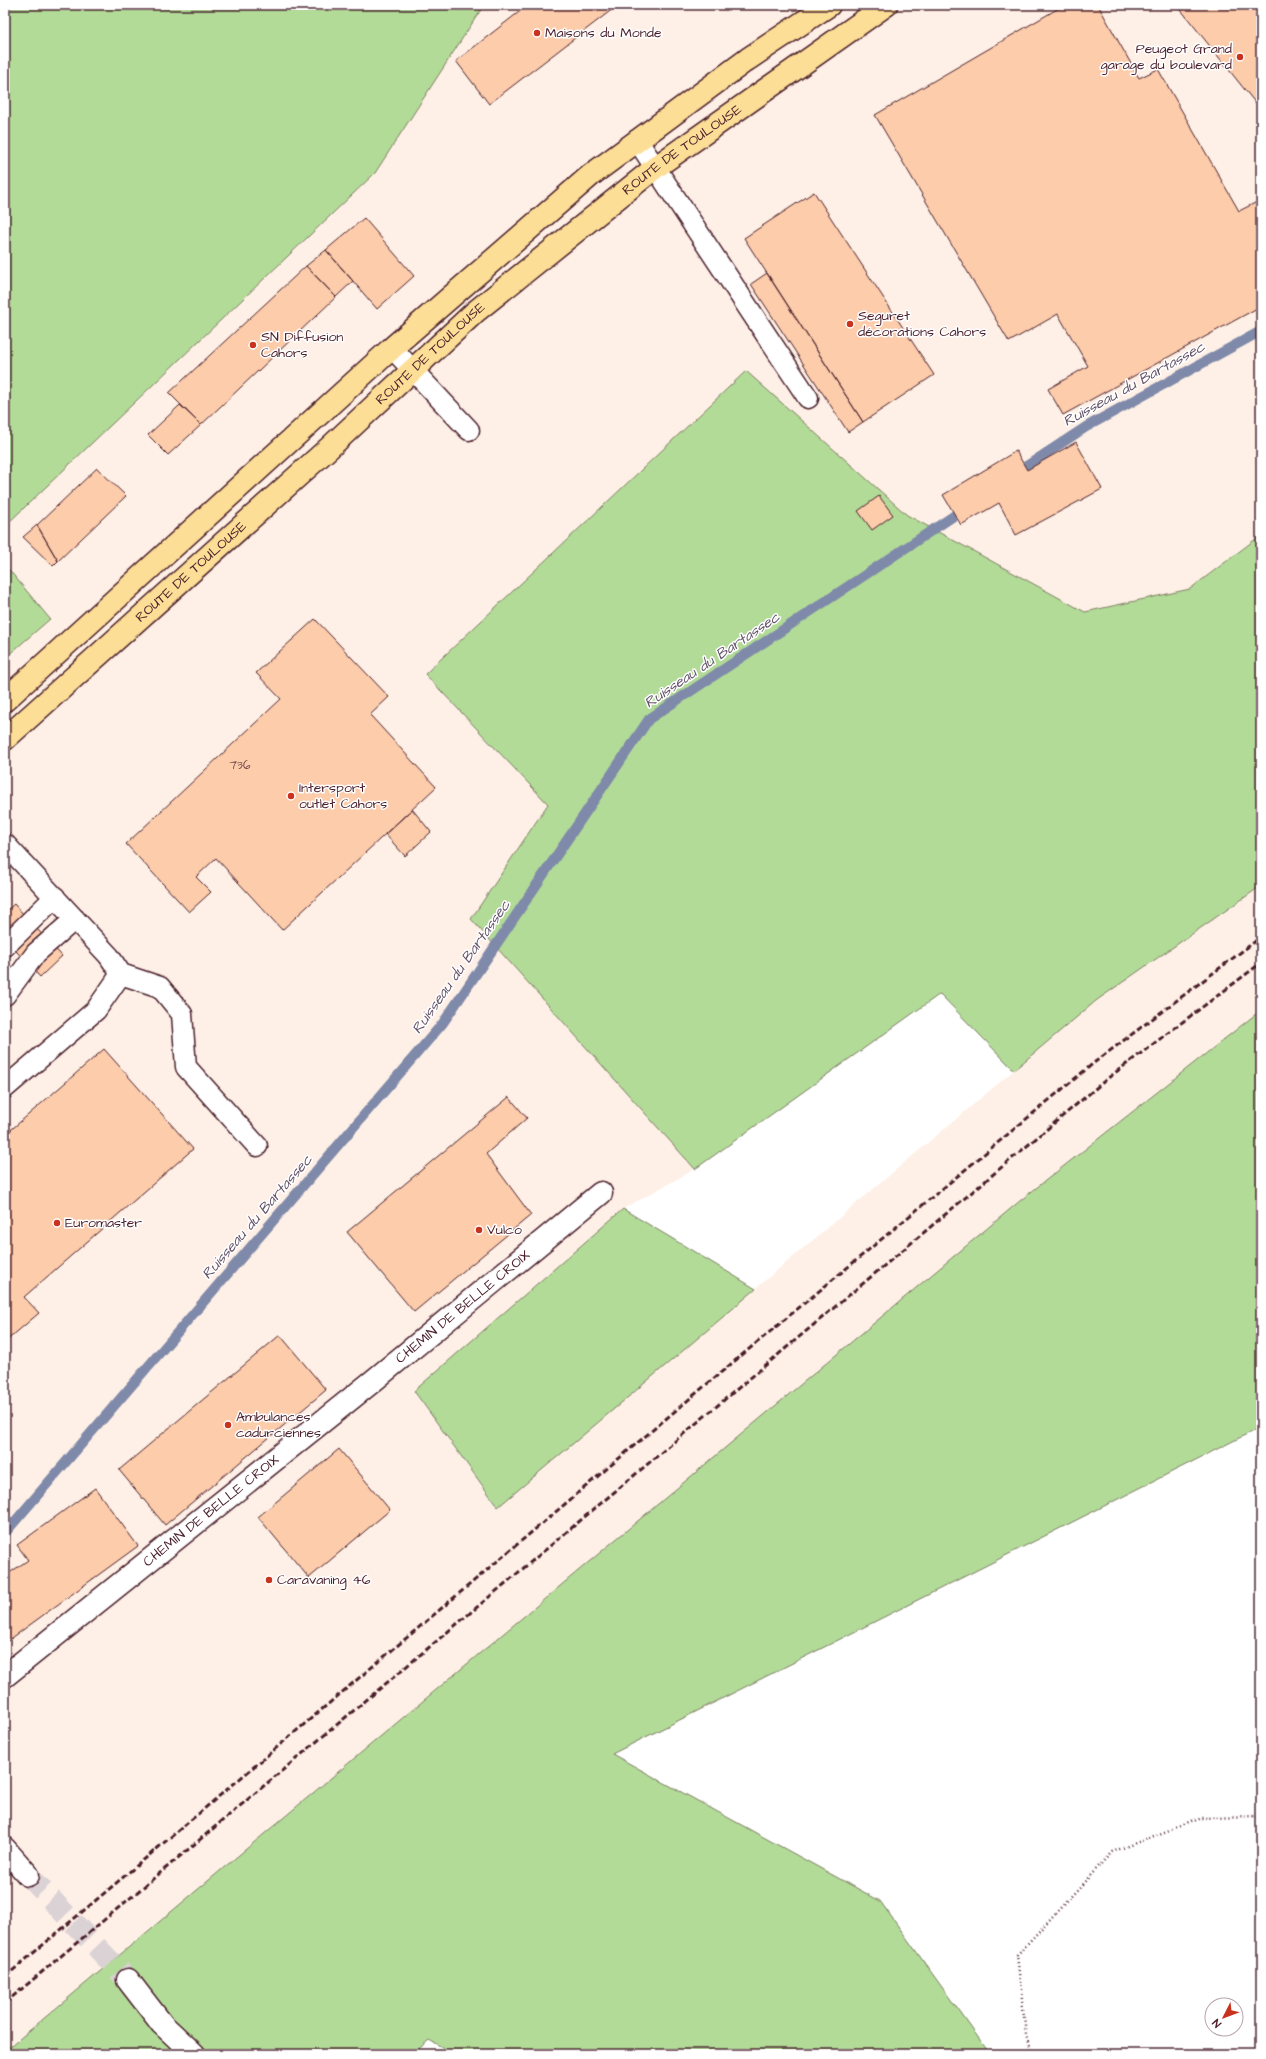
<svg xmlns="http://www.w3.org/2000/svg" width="1266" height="2059" viewBox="0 0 1266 2059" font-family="'Architects Daughter',sans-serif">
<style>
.built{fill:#fef0e6}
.green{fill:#b2db98;stroke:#7e7d62}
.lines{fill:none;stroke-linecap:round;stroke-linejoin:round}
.stream{stroke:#7f89a9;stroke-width:10}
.building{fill:#fcccab;stroke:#4a1f2b}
.street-tunnel{stroke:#dbd2d5;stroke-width:22;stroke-dasharray:22 11;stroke-linecap:butt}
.lane-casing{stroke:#4a1f2b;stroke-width:23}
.street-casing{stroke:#4a1f2b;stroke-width:25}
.primary-casing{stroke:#4a1f2b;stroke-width:25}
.path{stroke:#4a1f2b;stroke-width:2.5;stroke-dasharray:1 3;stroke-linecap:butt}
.lane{stroke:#fff;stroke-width:20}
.street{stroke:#fff;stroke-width:22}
.primary{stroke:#fcde96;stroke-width:22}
.rail{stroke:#4a1f2b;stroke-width:3;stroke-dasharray:6 3;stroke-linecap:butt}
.poi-dot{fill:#c8321e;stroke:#fff;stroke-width:1.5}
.labels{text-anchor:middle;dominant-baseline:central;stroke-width:3;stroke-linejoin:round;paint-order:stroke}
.number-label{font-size:12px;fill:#764a4b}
.poi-label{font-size:14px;fill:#4a1f2b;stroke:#fff;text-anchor:start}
.street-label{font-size:14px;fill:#4a1f2b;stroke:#fff}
.water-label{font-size:15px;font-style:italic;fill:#64546a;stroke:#fff}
</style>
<rect width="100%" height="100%" fill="#fff"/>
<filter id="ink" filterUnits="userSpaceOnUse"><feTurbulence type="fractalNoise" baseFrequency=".025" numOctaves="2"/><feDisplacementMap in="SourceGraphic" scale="8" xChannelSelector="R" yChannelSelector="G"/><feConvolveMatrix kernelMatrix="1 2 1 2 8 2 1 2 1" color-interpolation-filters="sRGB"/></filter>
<g filter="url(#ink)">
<path class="built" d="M 484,5 L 1261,5 L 1261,535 L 1190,589 L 1085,612 L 907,515 L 746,372 L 425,674 L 548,804 L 471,919 L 695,1169 L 623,1209 L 414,1391 L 497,1507 L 1097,1000 L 1261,886 L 1261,1010 L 1021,1200 L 5,2051 L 5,658 L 50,619 L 5,565 L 5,526 L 375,173 Z"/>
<path class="green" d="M 5,5 L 484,5 L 375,173 L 5,526 Z
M 746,371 L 907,515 L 1085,612 L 1190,589 L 1261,535 L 1261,886 L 1097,1000 L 1014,1070 L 940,994 L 695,1169 L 471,919 L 548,804 L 425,674 Z
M 5,565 L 50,619 L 5,658 Z
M 1261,1010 L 1261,1427 L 612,1754 L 880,1901 L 990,2054 L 455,2054 L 429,2040 L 413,2054 L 5,2054 L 5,2051 L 1021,1200 Z
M 623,1209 L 756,1289 L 498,1507 L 414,1391 Z"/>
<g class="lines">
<path class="stream" d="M 1025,467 L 1086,427 L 1261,331
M 5,1533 L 443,1023 L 649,719 L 955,515"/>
</g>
<path class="building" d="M 528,5 L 618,5 L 489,104 L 456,61 Z
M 1064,5 L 1098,5 L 1139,78 L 1158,69 L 1239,211 L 1261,200 L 1261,306 L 1063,415 L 1048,389 L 1088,366 L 1058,314 L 1009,342 L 875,115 Z
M 1177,5 L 1261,5 L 1261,110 Z
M 814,192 L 934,375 L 863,422 L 744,238 Z
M 364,218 L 414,276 L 377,309 L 326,250 Z
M 326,250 L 353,281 L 336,297 L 306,266 Z
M 306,266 L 336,297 L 201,425 L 169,393 Z
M 767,273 L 863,422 L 848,432 L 751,284 Z
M 180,405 L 201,425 L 168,455 L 148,435 Z
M 1076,442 L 1102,489 L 1016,535 L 999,503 L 961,525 L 943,495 L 1016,451 L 1027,470 Z
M 97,468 L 126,496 L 58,561 L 37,525 Z
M 879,496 L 893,515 L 872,530 L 858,511 Z
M 37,525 L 58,561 L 53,566 L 23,537 Z
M 315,619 L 389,697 L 370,715 L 436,787 L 282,930 L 216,858 L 196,877 L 211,892 L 189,912 L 126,844 L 281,699 L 256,673 Z
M 412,809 L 431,832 L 405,856 L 385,834 Z
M 14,904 L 62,956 L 40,977 L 5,939 L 5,912 Z
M 104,1049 L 193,1149 L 24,1297 L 39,1313 L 5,1342 L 5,1135 Z
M 509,1097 L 527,1118 L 486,1154 L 531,1215 L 414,1312 L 347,1232 Z
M 280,1335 L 326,1390 L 165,1525 L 119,1470 Z
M 339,1449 L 390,1510 L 309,1578 L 258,1517 Z
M 95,1488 L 138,1546 L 5,1643 L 5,1576 L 28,1560 L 17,1545 Z"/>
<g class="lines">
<path class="street-tunnel" d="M 28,1875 L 128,1980"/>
<defs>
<path id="lane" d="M 637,140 L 808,398
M 392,348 L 469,430
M 5,844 L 109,956 L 121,974 L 96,1010 L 5,1088
M 5,946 L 55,897
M 121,974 L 160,987 L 182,1014 L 186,1067 L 257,1146
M 5,995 L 36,953 L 75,919"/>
<g id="street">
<path id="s1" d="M 5,1676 L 373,1381 L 601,1193"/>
<path d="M 5,1849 L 28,1875"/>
<path d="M 128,1980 L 162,2024 L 194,2054"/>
</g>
<g id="primary">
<path d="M 5,700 L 392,348 L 591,175 L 748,59 L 829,5"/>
<path id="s2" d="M 5,739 L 329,448 L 475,312 L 656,167 L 886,5"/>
</g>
</defs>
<use href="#lane" class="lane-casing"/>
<use href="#street" class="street-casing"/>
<use href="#primary" class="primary-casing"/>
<path class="path" d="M 1031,2054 L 1026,2035 L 1017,1955 L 1112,1852 L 1201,1818 L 1261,1817"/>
<use href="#lane" class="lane"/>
<use href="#street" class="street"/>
<use href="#primary" class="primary"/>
<path class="rail" d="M 5,1977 L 713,1379 L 1095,1062 L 1261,937
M 5,2003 L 1108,1078 L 1261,963"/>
</g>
</g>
<g class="poi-dot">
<circle cx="537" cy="33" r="4"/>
<circle cx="1240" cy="57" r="4"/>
<circle cx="850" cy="324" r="4"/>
<circle cx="253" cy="345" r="4"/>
<circle cx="291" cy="796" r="4"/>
<circle cx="57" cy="1223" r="4"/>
<circle cx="479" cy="1230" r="4"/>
<circle cx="228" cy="1425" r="4"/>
<circle cx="269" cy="1580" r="4"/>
</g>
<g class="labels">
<g class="number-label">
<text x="240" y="765">736</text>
</g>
<g class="poi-label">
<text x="545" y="33">Maisons du Monde</text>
<text x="1232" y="49" text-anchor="end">Peugeot Grand<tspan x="1232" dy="16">garage du boulevard</tspan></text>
<text x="858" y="316">Seguret<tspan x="858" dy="16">décorations Cahors</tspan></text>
<text x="261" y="337">SN Diffusion<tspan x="261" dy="16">Cahors</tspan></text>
<text x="299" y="788">Intersport<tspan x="299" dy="16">outlet Cahors</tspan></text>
<text x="65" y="1223">Euromaster</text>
<text x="487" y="1230">Vulco</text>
<text x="236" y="1417">Ambulances<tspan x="236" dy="16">cadurciennes</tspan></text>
<text x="277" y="1580">Caravaning 46</text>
</g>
<g class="street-label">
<text stroke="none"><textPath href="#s2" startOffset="898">ROUTE DE TOULOUSE</textPath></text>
<text stroke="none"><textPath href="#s2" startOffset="574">ROUTE DE TOULOUSE</textPath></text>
<text stroke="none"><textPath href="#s2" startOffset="250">ROUTE DE TOULOUSE</textPath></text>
<text stroke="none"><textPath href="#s1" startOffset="588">CHEMIN DE BELLE CROIX</textPath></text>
<text stroke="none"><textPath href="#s1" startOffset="264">CHEMIN DE BELLE CROIX</textPath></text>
</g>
<g class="water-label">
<text transform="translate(1134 384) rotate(-29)">Ruisseau du Bartassec</text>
<text transform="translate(712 660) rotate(-34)">Ruisseau du Bartassec</text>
<text transform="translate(461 967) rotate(-55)">Ruisseau du Bartassec</text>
<text transform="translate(257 1217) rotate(-49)">Ruisseau du Bartassec</text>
</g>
</g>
<rect width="1266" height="2059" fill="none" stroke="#fff" stroke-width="20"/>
<rect x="10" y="10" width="1246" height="2039" fill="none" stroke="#4a1f2b" stroke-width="1.5" filter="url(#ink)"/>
<g transform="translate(1224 2017) rotate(228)"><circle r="19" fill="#ffffff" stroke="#b7a5aa"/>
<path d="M0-3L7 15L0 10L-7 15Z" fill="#c8321e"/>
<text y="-6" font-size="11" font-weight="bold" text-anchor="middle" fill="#4a1f2b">N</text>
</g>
</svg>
